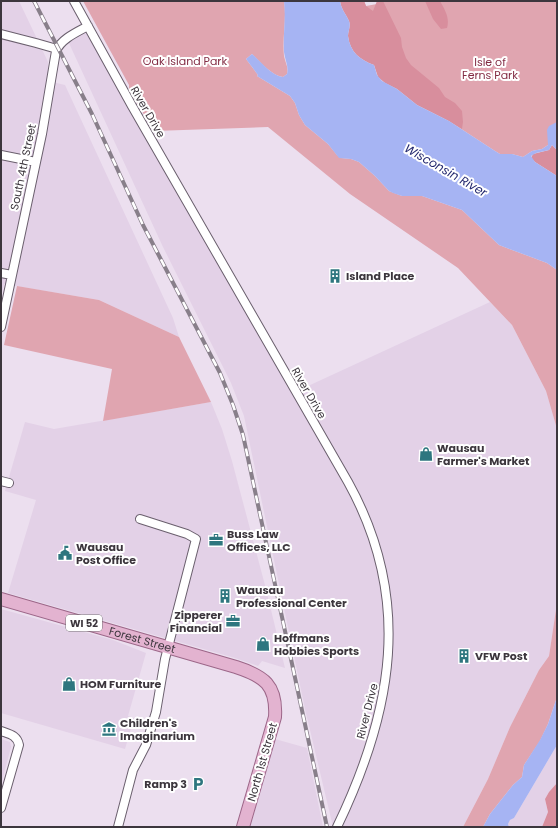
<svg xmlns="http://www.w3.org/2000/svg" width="558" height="828" viewBox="0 0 558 828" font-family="Poppins,sans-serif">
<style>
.built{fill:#e3d1e7}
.green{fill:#e0a5b0}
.forest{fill:#d88e9d}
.water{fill:#a6b4f3}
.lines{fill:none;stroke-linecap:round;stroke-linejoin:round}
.minor-casing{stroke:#6a5f6d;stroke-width:10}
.primary-casing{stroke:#9c6688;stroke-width:14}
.minor{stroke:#fff;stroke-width:8}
.primary{stroke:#e3b3d0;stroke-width:12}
.rail-casing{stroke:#887f8a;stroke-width:4}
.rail{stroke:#fff;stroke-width:2.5;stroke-dasharray:8;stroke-linecap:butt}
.labels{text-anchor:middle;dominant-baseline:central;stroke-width:4;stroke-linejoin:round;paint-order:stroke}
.shield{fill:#fff;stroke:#767277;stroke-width:1}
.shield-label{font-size:10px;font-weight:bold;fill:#3c363d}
.park-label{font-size:11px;fill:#832c44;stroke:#fff}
.street-label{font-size:11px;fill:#3c363d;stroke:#fff}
.poi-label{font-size:11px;font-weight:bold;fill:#3c363d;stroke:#fff;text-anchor:start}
.water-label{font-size:12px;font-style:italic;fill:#23286f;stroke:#fff}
</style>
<rect width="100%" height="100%" fill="#ecdfef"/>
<path class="built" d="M 1,1 L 19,1 L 48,62 L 48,81 L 65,85 L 173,318 L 179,337 L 99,300 L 4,284 L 1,297 Z
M 88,26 L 295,392 L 490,302 L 512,325 L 546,391 L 557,429 L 557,603 L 549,656 L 539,670 L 510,727 L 488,779 L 463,827 L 333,827 L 305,709 L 244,416 L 231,383 L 163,247 L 68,41 Z
M 211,402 L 222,429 L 232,461 L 266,589 L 285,668 L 262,661 L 258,666 L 235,658 L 8,593 L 36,500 L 5,491 L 25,422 L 54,429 Z
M 1,609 L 113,640 L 146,653 L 128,716 L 134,718 L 125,749 L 1,713 Z
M 1,739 L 10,742 L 11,747 L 1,785 Z
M 275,739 L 307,748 L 323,827 L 250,827 Z
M 557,745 L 557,783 L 549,792 L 545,799 L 548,812 L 542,827 L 509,827 L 508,824 L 510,820 L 514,818 Z"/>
<path class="green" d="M 83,1 L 284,1 C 287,19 282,37 284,56 C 285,62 289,68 287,74 L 283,77 C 271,75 261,63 252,54 L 246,59 L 258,75 L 257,76 L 290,96 L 295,103 L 299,115 L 305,125 L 328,144 L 337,155 L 341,158 L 351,159 L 359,162 L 375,176 L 389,191 L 402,196 L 422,196 L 462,210 L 499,245 L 547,263 L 557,270 L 557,429 L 546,391 L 512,325 L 458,268 L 350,194 L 268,127 L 154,131 L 129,90 L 129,85 Z
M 340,1 L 364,1 L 366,6 L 377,4 L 377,1 L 557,1 L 557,122 L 548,145 L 542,149 L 532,151 L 523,157 L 512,154 L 500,154 L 495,151 L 449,121 L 423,107 Z
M 17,286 L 99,300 L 179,337 L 211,402 L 103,421 L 112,369 L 4,345 Z
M 557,603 L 557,697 L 548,724 L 540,741 L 524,765 L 522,777 L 513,785 L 490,814 L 483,827 L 463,827 L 488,779 L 510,727 L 539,670 L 549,656 Z"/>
<path class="forest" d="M 340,1 L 364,1 L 366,6 L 373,11 L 377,1 L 383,1 L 401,38 L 402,47 L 406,58 L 411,65 L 439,88 L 445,97 L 455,103 L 462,111 L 463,122 L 462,129 L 449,121 L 417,105 L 397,89 L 385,83 L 378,77 L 374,65 C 360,60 350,52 348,36 C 348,31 351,26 349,21 C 346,14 341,9 340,1 Z
M 425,1 L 440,1 C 445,10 450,18 447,28 L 441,29 L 433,19 Z
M 552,145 L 557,150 L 557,176 L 535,162 L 531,158 L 533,154 L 549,150 Z
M 557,783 L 557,827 L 542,827 L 548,812 L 545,799 L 549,792 Z"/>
<path class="water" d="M 284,1 L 340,1 C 341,9 346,14 349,21 C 351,26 348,31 348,36 C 350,52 360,60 374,65 L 377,75 L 382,81 L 397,89 L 417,105 L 449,121 L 495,151 L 500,154 L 512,154 L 523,157 L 532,151 L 542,149 L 548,145 L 547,130 L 549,126 L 557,122 L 557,150 L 552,145 L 549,150 L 536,153 L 531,156 L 535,162 L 557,176 L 557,270 L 547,263 L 499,245 L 462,210 L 422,196 L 402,196 L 393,193 L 389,191 L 375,176 L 359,162 L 351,159 L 339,158 L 328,144 L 305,125 L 299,115 L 295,103 L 290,96 L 257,76 L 258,75 L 246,59 L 252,54 C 262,62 270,75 283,77 L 287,74 C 289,67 285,60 284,52 C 283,34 286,19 284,1 Z
M 557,697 L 557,745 L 514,818 L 510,820 L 508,824 L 509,827 L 483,827 L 490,814 L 513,785 L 522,777 L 524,765 L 540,740 L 548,724 Z"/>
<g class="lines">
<defs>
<path id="minor" d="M 74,1 L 132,106 L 348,482 C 413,599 393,711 337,827
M 1,34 L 36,43 L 57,49
M 1,155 L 36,162
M 1,273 L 12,275
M 1,327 L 42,134 L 56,51 C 61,39 77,32 88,26
M 1,481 L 9,483
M 1,731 C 9,734 17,735 19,745 L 1,808
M 118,827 L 133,770 L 146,745 L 156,712 L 165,659 L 196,539 L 187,534 L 140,519"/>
<g id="primary">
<path id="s1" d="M 1,599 L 236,667 C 264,676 277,685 275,717 L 243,827"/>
</g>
</defs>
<use href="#minor" class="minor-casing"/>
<use href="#primary" class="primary-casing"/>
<use href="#minor" class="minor"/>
<use href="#primary" class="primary"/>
<defs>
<path id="rail" d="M 34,1 L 92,114 L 143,225 L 220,373 L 233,405 L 243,435 L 327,827"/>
</defs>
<use href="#rail" class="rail-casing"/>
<use href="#rail" class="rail"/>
</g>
<defs>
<symbol id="building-bare" viewBox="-9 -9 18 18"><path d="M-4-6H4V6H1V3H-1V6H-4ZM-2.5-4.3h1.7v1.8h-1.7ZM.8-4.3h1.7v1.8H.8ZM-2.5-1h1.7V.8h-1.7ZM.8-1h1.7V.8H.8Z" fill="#2e767f" stroke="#fff" stroke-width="2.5" paint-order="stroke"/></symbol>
<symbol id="shop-bare" viewBox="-9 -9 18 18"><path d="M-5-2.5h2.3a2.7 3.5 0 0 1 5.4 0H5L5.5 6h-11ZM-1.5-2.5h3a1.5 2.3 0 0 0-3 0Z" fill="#2e767f" stroke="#fff" stroke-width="2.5" paint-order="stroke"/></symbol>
<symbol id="office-bare" viewBox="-9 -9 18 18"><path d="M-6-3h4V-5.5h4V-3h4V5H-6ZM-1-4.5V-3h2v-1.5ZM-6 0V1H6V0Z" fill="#2e767f" stroke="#fff" stroke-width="2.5" paint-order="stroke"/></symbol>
<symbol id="civic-bare" viewBox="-9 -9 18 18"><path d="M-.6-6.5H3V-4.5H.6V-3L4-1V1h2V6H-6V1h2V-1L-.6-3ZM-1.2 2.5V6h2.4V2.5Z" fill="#2e767f" stroke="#fff" stroke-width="2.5" paint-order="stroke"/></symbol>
<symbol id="museum-bare" viewBox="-9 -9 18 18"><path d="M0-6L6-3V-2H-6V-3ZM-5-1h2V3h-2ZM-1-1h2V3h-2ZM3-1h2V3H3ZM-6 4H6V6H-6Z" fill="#2e767f" stroke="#fff" stroke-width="2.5" paint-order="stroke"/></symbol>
<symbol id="parking-bare" viewBox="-9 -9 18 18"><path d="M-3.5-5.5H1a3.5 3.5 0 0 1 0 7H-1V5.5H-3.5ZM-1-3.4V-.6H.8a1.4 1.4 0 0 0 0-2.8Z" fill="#2e767f" stroke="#fff" stroke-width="2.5" paint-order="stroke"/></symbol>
</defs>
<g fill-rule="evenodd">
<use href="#building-bare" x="325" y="266" width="20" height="20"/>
<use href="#shop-bare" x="416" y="444" width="20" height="20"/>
<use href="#office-bare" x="206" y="530" width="20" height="20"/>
<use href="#civic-bare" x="55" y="543" width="20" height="20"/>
<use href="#building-bare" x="215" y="586" width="20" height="20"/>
<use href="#office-bare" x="223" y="611" width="20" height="20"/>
<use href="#shop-bare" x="253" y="634" width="20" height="20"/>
<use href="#building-bare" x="454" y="646" width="20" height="20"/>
<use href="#shop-bare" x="59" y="674" width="20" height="20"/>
<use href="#museum-bare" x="99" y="719" width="20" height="20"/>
<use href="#parking-bare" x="188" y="774" width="20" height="20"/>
</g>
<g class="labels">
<rect class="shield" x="66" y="615" width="36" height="16" rx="3"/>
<g class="shield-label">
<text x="84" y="623">WI 52</text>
</g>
<g class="park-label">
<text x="185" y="61">Oak Island Park</text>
<text x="490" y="62">Isle of<tspan x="490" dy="13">Ferns Park</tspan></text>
</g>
<g class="street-label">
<text transform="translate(148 112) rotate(60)">River Drive</text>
<text transform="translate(23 167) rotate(-78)">South 4th Street</text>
<text transform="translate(309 393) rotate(60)">River Drive</text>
<text stroke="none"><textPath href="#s1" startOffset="147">Forest Street</textPath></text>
<text transform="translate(367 711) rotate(-76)">River Drive</text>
<text transform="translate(262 762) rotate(-74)">North 1st Street</text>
</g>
<g class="poi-label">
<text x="346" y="276">Island Place</text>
<text x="437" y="448">Wausau<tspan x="437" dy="13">Farmer's Market</tspan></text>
<text x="227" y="534">Buss Law<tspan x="227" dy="13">Offices, LLC</tspan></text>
<text x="76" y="547">Wausau<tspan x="76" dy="13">Post Office</tspan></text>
<text x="236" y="590">Wausau<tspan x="236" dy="13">Professional Center</tspan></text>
<text x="222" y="615" text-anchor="end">Zipperer<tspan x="222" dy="13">Financial</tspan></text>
<text x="274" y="638">Hoffmans<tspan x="274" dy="13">Hobbies Sports</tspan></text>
<text x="475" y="656">VFW Post</text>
<text x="80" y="684">HOM Furniture</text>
<text x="120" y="723">Children's<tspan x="120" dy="13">Imaginarium</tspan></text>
<text x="187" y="784" text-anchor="end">Ramp 3</text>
</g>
<g class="water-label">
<text transform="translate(446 170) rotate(30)">Wisconsin River</text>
</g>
</g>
<rect width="558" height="828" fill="none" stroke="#3c363d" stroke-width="4"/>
</svg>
